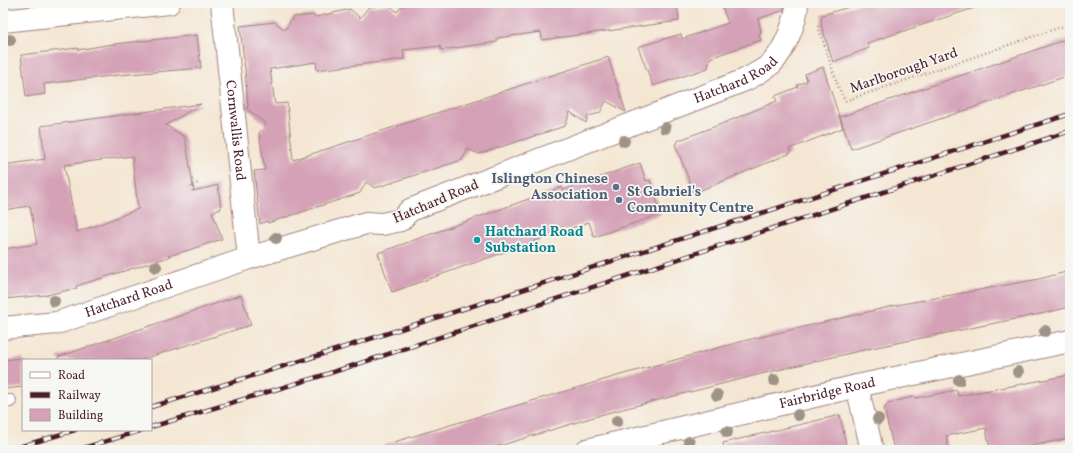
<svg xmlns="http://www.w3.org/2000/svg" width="1073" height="453" viewBox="0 0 1073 453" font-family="Vollkorn,serif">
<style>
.building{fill:#d4a1b6;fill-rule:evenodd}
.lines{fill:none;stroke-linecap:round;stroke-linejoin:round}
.lane-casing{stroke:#9f827e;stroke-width:14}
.street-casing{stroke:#9f827e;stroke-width:24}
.secondary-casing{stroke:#9f827e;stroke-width:24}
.path{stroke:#9f827e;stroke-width:2.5;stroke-dasharray:1 3;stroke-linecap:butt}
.lane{stroke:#fff;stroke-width:12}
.street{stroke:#fff;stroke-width:22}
.secondary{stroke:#fff;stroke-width:22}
.rail-casing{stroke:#4a1f2b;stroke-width:4.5}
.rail{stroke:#f6f6f2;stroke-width:3;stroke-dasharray:9;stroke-linecap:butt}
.tree{fill:#9f9387}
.service-dot{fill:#5c6f8a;stroke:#f6f6f2;stroke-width:1.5}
.culture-dot{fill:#0f9aa8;stroke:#f6f6f2;stroke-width:1.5}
.labels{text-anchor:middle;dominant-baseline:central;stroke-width:3.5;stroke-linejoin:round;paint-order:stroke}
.street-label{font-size:14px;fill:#4a1f2b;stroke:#f6f6f2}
.service-label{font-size:14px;font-weight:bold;fill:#4e5e75;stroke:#f6f6f2;text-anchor:end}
.culture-label{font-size:14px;font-weight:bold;fill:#0d838f;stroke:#f6f6f2;text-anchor:start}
</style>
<rect width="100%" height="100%" fill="#f6f6f2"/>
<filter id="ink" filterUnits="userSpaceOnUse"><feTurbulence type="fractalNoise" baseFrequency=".025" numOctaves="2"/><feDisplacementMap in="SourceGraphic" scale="8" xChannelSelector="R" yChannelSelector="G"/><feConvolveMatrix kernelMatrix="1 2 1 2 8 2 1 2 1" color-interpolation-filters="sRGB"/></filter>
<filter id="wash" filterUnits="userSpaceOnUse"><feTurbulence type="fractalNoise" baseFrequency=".012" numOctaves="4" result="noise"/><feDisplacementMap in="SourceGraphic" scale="16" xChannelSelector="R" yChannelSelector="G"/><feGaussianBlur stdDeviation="0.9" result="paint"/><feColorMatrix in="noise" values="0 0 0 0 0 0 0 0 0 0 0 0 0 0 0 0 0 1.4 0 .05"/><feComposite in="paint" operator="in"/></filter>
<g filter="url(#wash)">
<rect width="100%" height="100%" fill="#f4e6d2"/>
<g id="blocks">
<path class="building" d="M 405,3 L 677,3 L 679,21 L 542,40 L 541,32 L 497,38 L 497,42 L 441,50 L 440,46 L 403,50 L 404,59 L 317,70 L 316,62 L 270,69 L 275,104 L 287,103 L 293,160 L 608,57 L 626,112 L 606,101 L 600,113 L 588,116 L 586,123 L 570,112 L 565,126 L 479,154 L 468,149 L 462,160 L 375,188 L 366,182 L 360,193 L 268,223 L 267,221 L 260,224 L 254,171 L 265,170 L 259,133 L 266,124 L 246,108 L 248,107 L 245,68 L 240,26 L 275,22 L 285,30 L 293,17 L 313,15 L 316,17 L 350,9 L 360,18 L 369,7 L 388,4 L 397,12 Z
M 721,3 L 784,3 L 784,10 L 758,19 L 761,31 L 759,35 L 761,40 L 710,58 L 708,68 L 653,86 L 638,47 L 681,34 L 682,39 L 728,23 Z
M 863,3 L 977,3 L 977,7 L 867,43 L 869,48 L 833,62 L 821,25 L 822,15 Z
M 197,35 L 201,68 L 119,75 L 44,84 L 45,94 L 26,97 L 21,55 L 78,48 L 78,50 L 106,45 Z
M 1070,38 L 1070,75 L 851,149 L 840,117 Z
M 823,67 L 843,128 L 789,149 L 791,153 L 694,193 L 675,144 L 678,143 L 677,141 L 724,123 L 777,101 L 775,96 L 798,87 L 797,85 L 807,81 L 805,74 Z
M 201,104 L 166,125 L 185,137 L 194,191 L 218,185 L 221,209 L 212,212 L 222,239 L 189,250 L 168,256 L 169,257 L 76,286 L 77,288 L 47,295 L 3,299 L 3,249 L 37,244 L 30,206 L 3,210 L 3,165 L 45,159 L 41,126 ZM 132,156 L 138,209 L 100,224 L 77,232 L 64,165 Z
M 640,163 L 646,181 L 650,180 L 661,214 L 594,237 L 589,222 L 392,292 L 378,253 L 562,187 L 563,190 Z
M 1070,271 L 1070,307 L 1045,313 L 872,348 L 769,372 L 607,413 L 486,450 L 384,450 L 384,445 L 457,423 L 617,376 L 743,341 L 902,304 L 1039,279 Z
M 241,295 L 251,325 L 140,360 L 58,360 L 58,357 Z
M 23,358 L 23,387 L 3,389 L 3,360 Z
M 1070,375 L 1070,438 L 1012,450 L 990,450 L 986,428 L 946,436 L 949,450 L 894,450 L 884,409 L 888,403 L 913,397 L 916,398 L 957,390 L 958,396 Z
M 840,415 L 847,450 L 724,450 L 723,443 Z"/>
</g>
</g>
<g filter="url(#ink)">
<use href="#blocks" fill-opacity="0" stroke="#9f827e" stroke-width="1"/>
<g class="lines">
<defs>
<path id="lane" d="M 3,402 L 10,401"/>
<g id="street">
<path id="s1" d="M 222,3 L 249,258"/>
<path id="s2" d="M 3,328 L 57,323 L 249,258 L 366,223 L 382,224 L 401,220 L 410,210 L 745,80 C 754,75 764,70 772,63 C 784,51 797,20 797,3"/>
<path d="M 857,386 L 872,450"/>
<path id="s3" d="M 587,450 L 857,386 L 1070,341"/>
</g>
<path id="secondary" d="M 3,21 L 169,3"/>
</defs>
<use href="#lane" class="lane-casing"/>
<use href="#street" class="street-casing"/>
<use href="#secondary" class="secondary-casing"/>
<path class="path" d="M 818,26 L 838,86 L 845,101 L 1070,24
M 193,191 L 191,185 L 200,183"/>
<use href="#lane" class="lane"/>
<use href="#street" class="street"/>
<use href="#secondary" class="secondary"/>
<defs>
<path id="rail" d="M 151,407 L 323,354 L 1070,114
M 151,427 L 324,375 L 1070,131
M 9,450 L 75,430
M 77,450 L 143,430"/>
</defs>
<use href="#rail" class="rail-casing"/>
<use href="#rail" class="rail"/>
</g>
<g class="tree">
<circle cx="10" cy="40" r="6"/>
<circle cx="665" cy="128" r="6"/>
<circle cx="624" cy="141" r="6"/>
<circle cx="276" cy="238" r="6"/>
<circle cx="156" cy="267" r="6"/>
<circle cx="54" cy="301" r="6"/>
<circle cx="1045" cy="331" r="6"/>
<circle cx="1018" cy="372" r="6"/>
<circle cx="774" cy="380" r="6"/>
<circle cx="959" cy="380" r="6"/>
<circle cx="717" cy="395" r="6"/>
<circle cx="798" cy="415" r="6"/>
<circle cx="878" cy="419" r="6"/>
<circle cx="617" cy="421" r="6"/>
<circle cx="727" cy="432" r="6"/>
<circle cx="689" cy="442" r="6"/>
</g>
</g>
<g class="service-dot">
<circle cx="616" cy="187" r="4"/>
<circle cx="619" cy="200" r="4"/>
</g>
<circle class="culture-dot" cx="477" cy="240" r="4"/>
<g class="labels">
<g class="street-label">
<text transform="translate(904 71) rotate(-19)">Marlborough Yard</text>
<text stroke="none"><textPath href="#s2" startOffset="779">Hatchard Road</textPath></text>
<text stroke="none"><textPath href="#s1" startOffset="128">Cornwallis Road</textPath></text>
<text transform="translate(436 202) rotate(-23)">Hatchard Road</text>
<text stroke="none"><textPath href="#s2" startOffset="130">Hatchard Road</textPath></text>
<text stroke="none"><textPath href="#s3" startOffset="247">Fairbridge Road</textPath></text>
</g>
<g class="service-label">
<text x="608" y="179">Islington Chinese<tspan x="608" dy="16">Association</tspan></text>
<text x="627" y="192" text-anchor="start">St Gabriel's<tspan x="627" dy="16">Community Centre</tspan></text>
</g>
<g class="culture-label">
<text x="485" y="232">Hatchard Road<tspan x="485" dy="16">Substation</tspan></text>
</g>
</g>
<rect width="1073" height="453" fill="none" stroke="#f6f6f2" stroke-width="16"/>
<rect x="22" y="359" width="130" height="72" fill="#f6f6f2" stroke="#b1a0a2"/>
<rect x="30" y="372" width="20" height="6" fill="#ffffff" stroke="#b1a0a2"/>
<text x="58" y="379" font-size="12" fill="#4a1f2b">Road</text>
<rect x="30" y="392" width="20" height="6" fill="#4a1f2b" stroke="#b1a0a2"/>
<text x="58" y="399" font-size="12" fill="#4a1f2b">Railway</text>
<rect x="30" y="409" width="20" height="12" fill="#d4a1b6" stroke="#b1a0a2"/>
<text x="58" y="419" font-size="12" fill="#4a1f2b">Building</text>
</svg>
